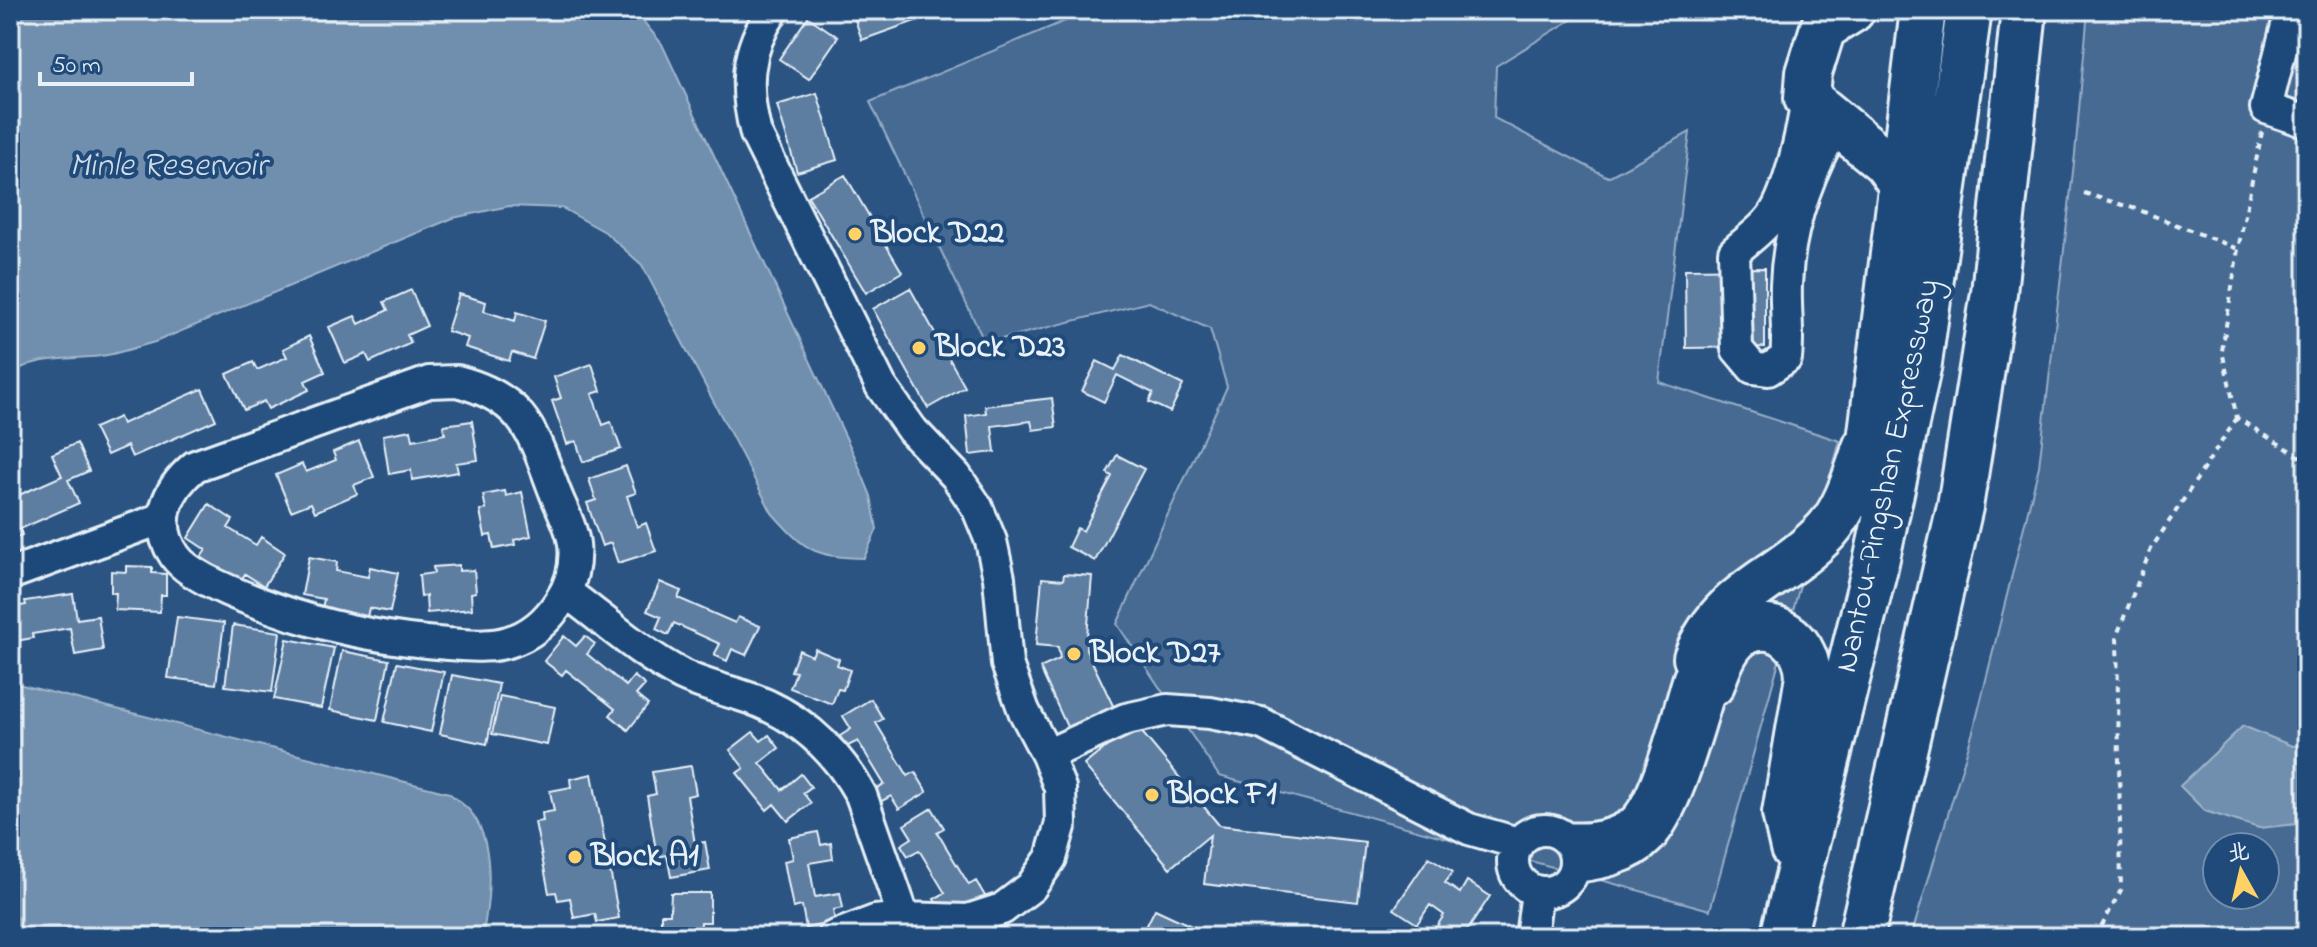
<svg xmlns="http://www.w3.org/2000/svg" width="2317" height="947" viewBox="0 0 2317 947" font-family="'Indie Flower','LXGW WenKai TC',sans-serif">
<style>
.green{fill:#476b93;stroke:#98aec6;stroke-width:2;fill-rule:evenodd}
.water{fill:#708ead;stroke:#a0b6cb;stroke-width:2}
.building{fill:#5d7da1;stroke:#e8f1f8;stroke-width:2}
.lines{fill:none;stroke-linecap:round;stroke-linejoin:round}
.minor-casing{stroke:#e8f1f8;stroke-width:36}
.highway-casing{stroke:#e8f1f8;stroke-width:50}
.path{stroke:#e8f1f8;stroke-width:4;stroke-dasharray:6 6;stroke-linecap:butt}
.minor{stroke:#1f4a7a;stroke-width:30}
.highway{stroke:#1f4a7a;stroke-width:44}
.poi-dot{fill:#ffd166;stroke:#1f4a7a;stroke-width:3}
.labels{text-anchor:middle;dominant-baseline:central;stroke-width:8;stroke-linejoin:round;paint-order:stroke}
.poi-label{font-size:32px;font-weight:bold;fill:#e8f1f8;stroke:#1f4a7a;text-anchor:start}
.street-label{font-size:32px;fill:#e8f1f8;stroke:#1f4a7a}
.water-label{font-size:34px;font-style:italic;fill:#d0dde9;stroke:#1f4a7a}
</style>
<rect width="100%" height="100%" fill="#2b5482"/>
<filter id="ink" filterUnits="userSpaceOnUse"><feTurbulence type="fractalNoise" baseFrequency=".0125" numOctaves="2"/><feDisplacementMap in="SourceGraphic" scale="16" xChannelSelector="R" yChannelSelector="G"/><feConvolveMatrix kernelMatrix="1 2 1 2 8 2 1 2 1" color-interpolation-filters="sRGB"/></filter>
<g filter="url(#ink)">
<path class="green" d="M 1080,10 L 1587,10 L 1496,66 L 1494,118 L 1608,177 L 1690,132 L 1659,382 L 1840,441 L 1710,910 L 1219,776 L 1117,624 L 1227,387 L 1210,329 L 1149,302 L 985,343 L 870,102 L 1077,16 Z
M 2088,10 L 2307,10 L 2307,937 L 1911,937 L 1974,728 L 2039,466 L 2075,154 ZM 2217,847 L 2265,847 L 2265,895 L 2217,895 Z"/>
<path class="water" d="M 10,10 L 634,10 L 662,44 L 855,457 L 871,496 L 877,529 L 864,558 C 813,557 805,550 772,513 L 642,265 L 605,232 L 562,208 L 509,206 L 453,218 L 155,342 C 139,346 123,352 107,355 C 77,361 34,353 10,376 Z
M 10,682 L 449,793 C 456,799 463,804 469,810 C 496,840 490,900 482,937 L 10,937 Z
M 2243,726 L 2292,746 L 2307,745 L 2307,823 L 2259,828 L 2205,811 L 2180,786 Z"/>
<path class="building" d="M 854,10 L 946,10 L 862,40 L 852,11 Z
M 808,17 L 838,37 L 809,79 L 779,59 Z
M 817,93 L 837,160 L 797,172 L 777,105 Z
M 845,175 L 902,272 L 866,293 L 808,196 Z
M 1765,268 L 1765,347 L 1686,348 L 1685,269 Z
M 910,288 L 965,387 L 928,408 L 873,309 Z
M 411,290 L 427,326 L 407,335 L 411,343 L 370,362 L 366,354 L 345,363 L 329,327 L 355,316 L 359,324 L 388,310 L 384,302 Z
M 459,294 L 486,302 L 484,311 L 515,321 L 517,312 L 545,321 L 533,359 L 512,352 L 509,361 L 465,347 L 468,338 L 447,331 Z
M 309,336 L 325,372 L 305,381 L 309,390 L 268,409 L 264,401 L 244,410 L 227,374 L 253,362 L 257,370 L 287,357 L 283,349 Z
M 1123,355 L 1183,385 L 1170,412 L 1149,402 L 1153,393 L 1117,375 L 1104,402 L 1082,391 L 1097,361 L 1115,370 Z
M 592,364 L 601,391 L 592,394 L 603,425 L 611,422 L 621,449 L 583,462 L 576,441 L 567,444 L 552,401 L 561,398 L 554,377 Z
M 202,389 L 216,420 L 132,457 L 127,446 L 107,455 L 94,428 L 119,417 L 122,424 Z
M 1052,398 L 1056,427 L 1033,430 L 1031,421 L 992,426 L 995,452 L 970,455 L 966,416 L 986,413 L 985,406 Z
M 472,421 L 478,460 L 456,463 L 458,472 L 412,480 L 411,470 L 389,474 L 383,435 L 411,430 L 413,440 L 445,434 L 444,425 Z
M 359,441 L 374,477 L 354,485 L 357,494 L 315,512 L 311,503 L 291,511 L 276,475 L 302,464 L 306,472 L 336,460 L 333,452 Z
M 77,443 L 89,471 L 68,480 L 79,503 L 20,529 L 22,535 L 10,541 L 10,499 L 62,476 L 52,454 Z
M 1117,455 L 1144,469 L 1095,561 L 1068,547 L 1077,528 L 1083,531 L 1112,476 L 1107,473 Z
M 626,466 L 636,493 L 627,496 L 637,527 L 646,523 L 656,551 L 618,563 L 611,543 L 602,546 L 587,503 L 596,500 L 589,479 Z
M 505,491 L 506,496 L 522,492 L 531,536 L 514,540 L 515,545 L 494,549 L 491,535 L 485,536 L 480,511 L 486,509 L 483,495 Z
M 209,504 L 233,520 L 228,528 L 256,545 L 261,537 L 285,553 L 264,586 L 245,574 L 240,582 L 201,557 L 206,550 L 188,538 Z
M 309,557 L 337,562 L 336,571 L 368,577 L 370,567 L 398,573 L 390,612 L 369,608 L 367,617 L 322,608 L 324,599 L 302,595 Z
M 459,565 L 459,571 L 474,570 L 476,592 L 471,593 L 472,609 L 427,613 L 426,596 L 421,597 L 419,575 L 434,573 L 433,567 Z
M 126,566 L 152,567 L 152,573 L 166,574 L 166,595 L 161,595 L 160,612 L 115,610 L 116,593 L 111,593 L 111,571 L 126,572 Z
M 1064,574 L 1092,576 L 1086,649 L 1117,714 L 1068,729 L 1040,668 L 1060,659 L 1058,647 L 1036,645 L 1042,578 L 1063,580 Z
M 660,582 L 681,591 L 678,598 L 735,623 L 738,617 L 760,626 L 746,655 L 732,649 L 727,661 L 714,655 L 720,644 L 674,623 L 668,635 L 656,629 L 661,617 L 647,611 Z
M 73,594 L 77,619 L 98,616 L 103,650 L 75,655 L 70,628 L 32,634 L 33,638 L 10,642 L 10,608 L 26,605 L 25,601 Z
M 177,617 L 224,623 L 216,684 L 168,678 Z
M 233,625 L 280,632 L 272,692 L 225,686 Z
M 564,636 L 576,646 L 585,636 L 595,644 L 587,654 L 626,686 L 634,676 L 645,685 L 636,695 L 648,705 L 628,730 L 610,715 L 615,709 L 566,670 L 562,675 L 544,661 Z
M 287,639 L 334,648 L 321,708 L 274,699 Z
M 815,649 L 839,659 L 837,665 L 850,670 L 843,690 L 838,689 L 832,704 L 790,688 L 796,672 L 791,671 L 799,650 L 812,656 Z
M 342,651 L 389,660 L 377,720 L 330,710 Z
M 397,663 L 444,672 L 431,732 L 384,722 Z
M 452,675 L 499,684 L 487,744 L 440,734 Z
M 500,696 L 555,707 L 547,745 L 492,734 Z
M 871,699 L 883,719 L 876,723 L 908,776 L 915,772 L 927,792 L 899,809 L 891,796 L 880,802 L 873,791 L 884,784 L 858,741 L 846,747 L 840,736 L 851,729 L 843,716 Z
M 1135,724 L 1219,825 L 1365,842 L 1358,902 L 1204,884 L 1210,835 L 1170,868 L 1084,765 Z
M 753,732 L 761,741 L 769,735 L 779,748 L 760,763 L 782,790 L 801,774 L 811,787 L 803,793 L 811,803 L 788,821 L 774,804 L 767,810 L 737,773 L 744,768 L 730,750 Z
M 691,766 L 696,794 L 687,796 L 695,844 L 705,842 L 710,870 L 671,877 L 667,855 L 657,857 L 647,796 L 656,794 L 652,772 Z
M 592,774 L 619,918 L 597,922 L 595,914 L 574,918 L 570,898 L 558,900 L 556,892 L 549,893 L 535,822 L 543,821 L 542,813 L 554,811 L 550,791 L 571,787 L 570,779 Z
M 932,808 L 944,828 L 937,832 L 969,885 L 976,881 L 988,901 L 960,918 L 952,904 L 941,911 L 934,899 L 945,893 L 919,850 L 908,856 L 901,845 L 912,838 L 904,825 Z
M 818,832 L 821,845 L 831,843 L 833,859 L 809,863 L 815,897 L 840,893 L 843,908 L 833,910 L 835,922 L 806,928 L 802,906 L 793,908 L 784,861 L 793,859 L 789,838 Z
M 1429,857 L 1453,872 L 1445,883 L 1460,893 L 1467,881 L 1490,896 L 1463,937 L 1430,937 L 1444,915 L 1430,905 L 1417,924 L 1394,909 Z
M 671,893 L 710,893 L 710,922 L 701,922 L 700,937 L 661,937 L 661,914 L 670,914 Z
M 1155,909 L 1215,937 L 1141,937 Z"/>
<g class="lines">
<defs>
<path id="minor" d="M 773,10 C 745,51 744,87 756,134 L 881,386 L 912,430 L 956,476 L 977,507 L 991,541 L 999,578 L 1007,664 L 1024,711 L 1047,755 L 1060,788 L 1061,823 L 1051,858 L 1031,887 L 1002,909 L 968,920 L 904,918 L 875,921 L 833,937
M 2291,10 L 2266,108 L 2307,122
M 1807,98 C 1803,128 1789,195 1771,218 C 1761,231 1746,241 1734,252 L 1737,349 L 1753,368 L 1768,370 L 1786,358 C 1789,333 1785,310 1786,285 C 1788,226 1809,171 1838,121
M 457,381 C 526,399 532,432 555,492 C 561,508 572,527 574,544 C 576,564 571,585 560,601 C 548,620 530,636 508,642 C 489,648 468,645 448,644 C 395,640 344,631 293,615 C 264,605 192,581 175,556 C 152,523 167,489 195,466 L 429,382 Z
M 10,574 L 163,518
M 566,592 C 603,619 640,653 682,675 C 701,684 720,689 740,695 C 793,711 834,746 861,795 L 904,918
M 1047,755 L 1126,719 L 1167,710 L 1210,713 L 1261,723 L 1469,829 L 1518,843
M1513 861a31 31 0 1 1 62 0a31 31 0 1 1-62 0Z
M 1566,838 C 1589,840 1613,837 1632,823 C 1658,802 1678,711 1689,677
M 1575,867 C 1600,864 1631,858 1649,839 C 1679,807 1698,726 1712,684
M 1531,937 L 1537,892"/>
<path id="highway" d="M 1852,10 L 1823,28 L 1809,73 L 1807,98 L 1885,162 L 1902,185
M 1873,496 L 1871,433 L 1923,10
M 1696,658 C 1722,591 1781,580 1827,530 C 1847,508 1856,474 1866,446
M 1712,684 C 1719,665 1727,640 1747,631 C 1780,618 1808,646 1808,677 L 1785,813 L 1793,848
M 1783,937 L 1875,567 L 1919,363 L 1969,10
M 1861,937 L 1960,507 L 1994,293 L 2024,10"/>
</defs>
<use href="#minor" class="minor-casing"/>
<use href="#highway" class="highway-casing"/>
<path class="path" d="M 2262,132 L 2238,249 L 2222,351 L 2237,418 L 2307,461
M 2084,193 L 2139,210 L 2238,249
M 2096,937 L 2121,890 L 2117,635 L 2151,549 L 2237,418"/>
<use href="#minor" class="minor"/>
<use href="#highway" class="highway"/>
</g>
</g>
<g class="poi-dot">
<circle cx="855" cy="234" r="8"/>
<circle cx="919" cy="348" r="8"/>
<circle cx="1074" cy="654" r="8"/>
<circle cx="1152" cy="795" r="8"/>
<circle cx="575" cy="857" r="8"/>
</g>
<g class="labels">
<g class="poi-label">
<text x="871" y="234">Block D22</text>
<text x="935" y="348">Block D23</text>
<text x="1090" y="654">Block D27</text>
<text x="1168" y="795">Block F1</text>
<text x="591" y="857">Block A1</text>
</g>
<g class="street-label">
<text transform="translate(1889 476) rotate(-78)">Nantou-Pingshan Expressway</text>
</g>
<g class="water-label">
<text x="168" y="167">Minle Reservoir</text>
</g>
</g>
<rect width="2317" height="947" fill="none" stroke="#1f4a7a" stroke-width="40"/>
<rect x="20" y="20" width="2277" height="907" fill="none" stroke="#e8f1f8" stroke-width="3" filter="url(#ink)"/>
<g transform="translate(2241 871) rotate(352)"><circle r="38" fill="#1f4a7a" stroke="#6f8dac" stroke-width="2"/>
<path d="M0-6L14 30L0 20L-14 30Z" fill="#ffd166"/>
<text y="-12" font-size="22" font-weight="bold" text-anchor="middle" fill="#e8f1f8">北</text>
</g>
<path d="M40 72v12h152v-12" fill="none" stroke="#e8f1f8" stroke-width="4"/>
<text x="52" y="72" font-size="24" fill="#e8f1f8" stroke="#1f4a7a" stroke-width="6" paint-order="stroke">50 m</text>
</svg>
